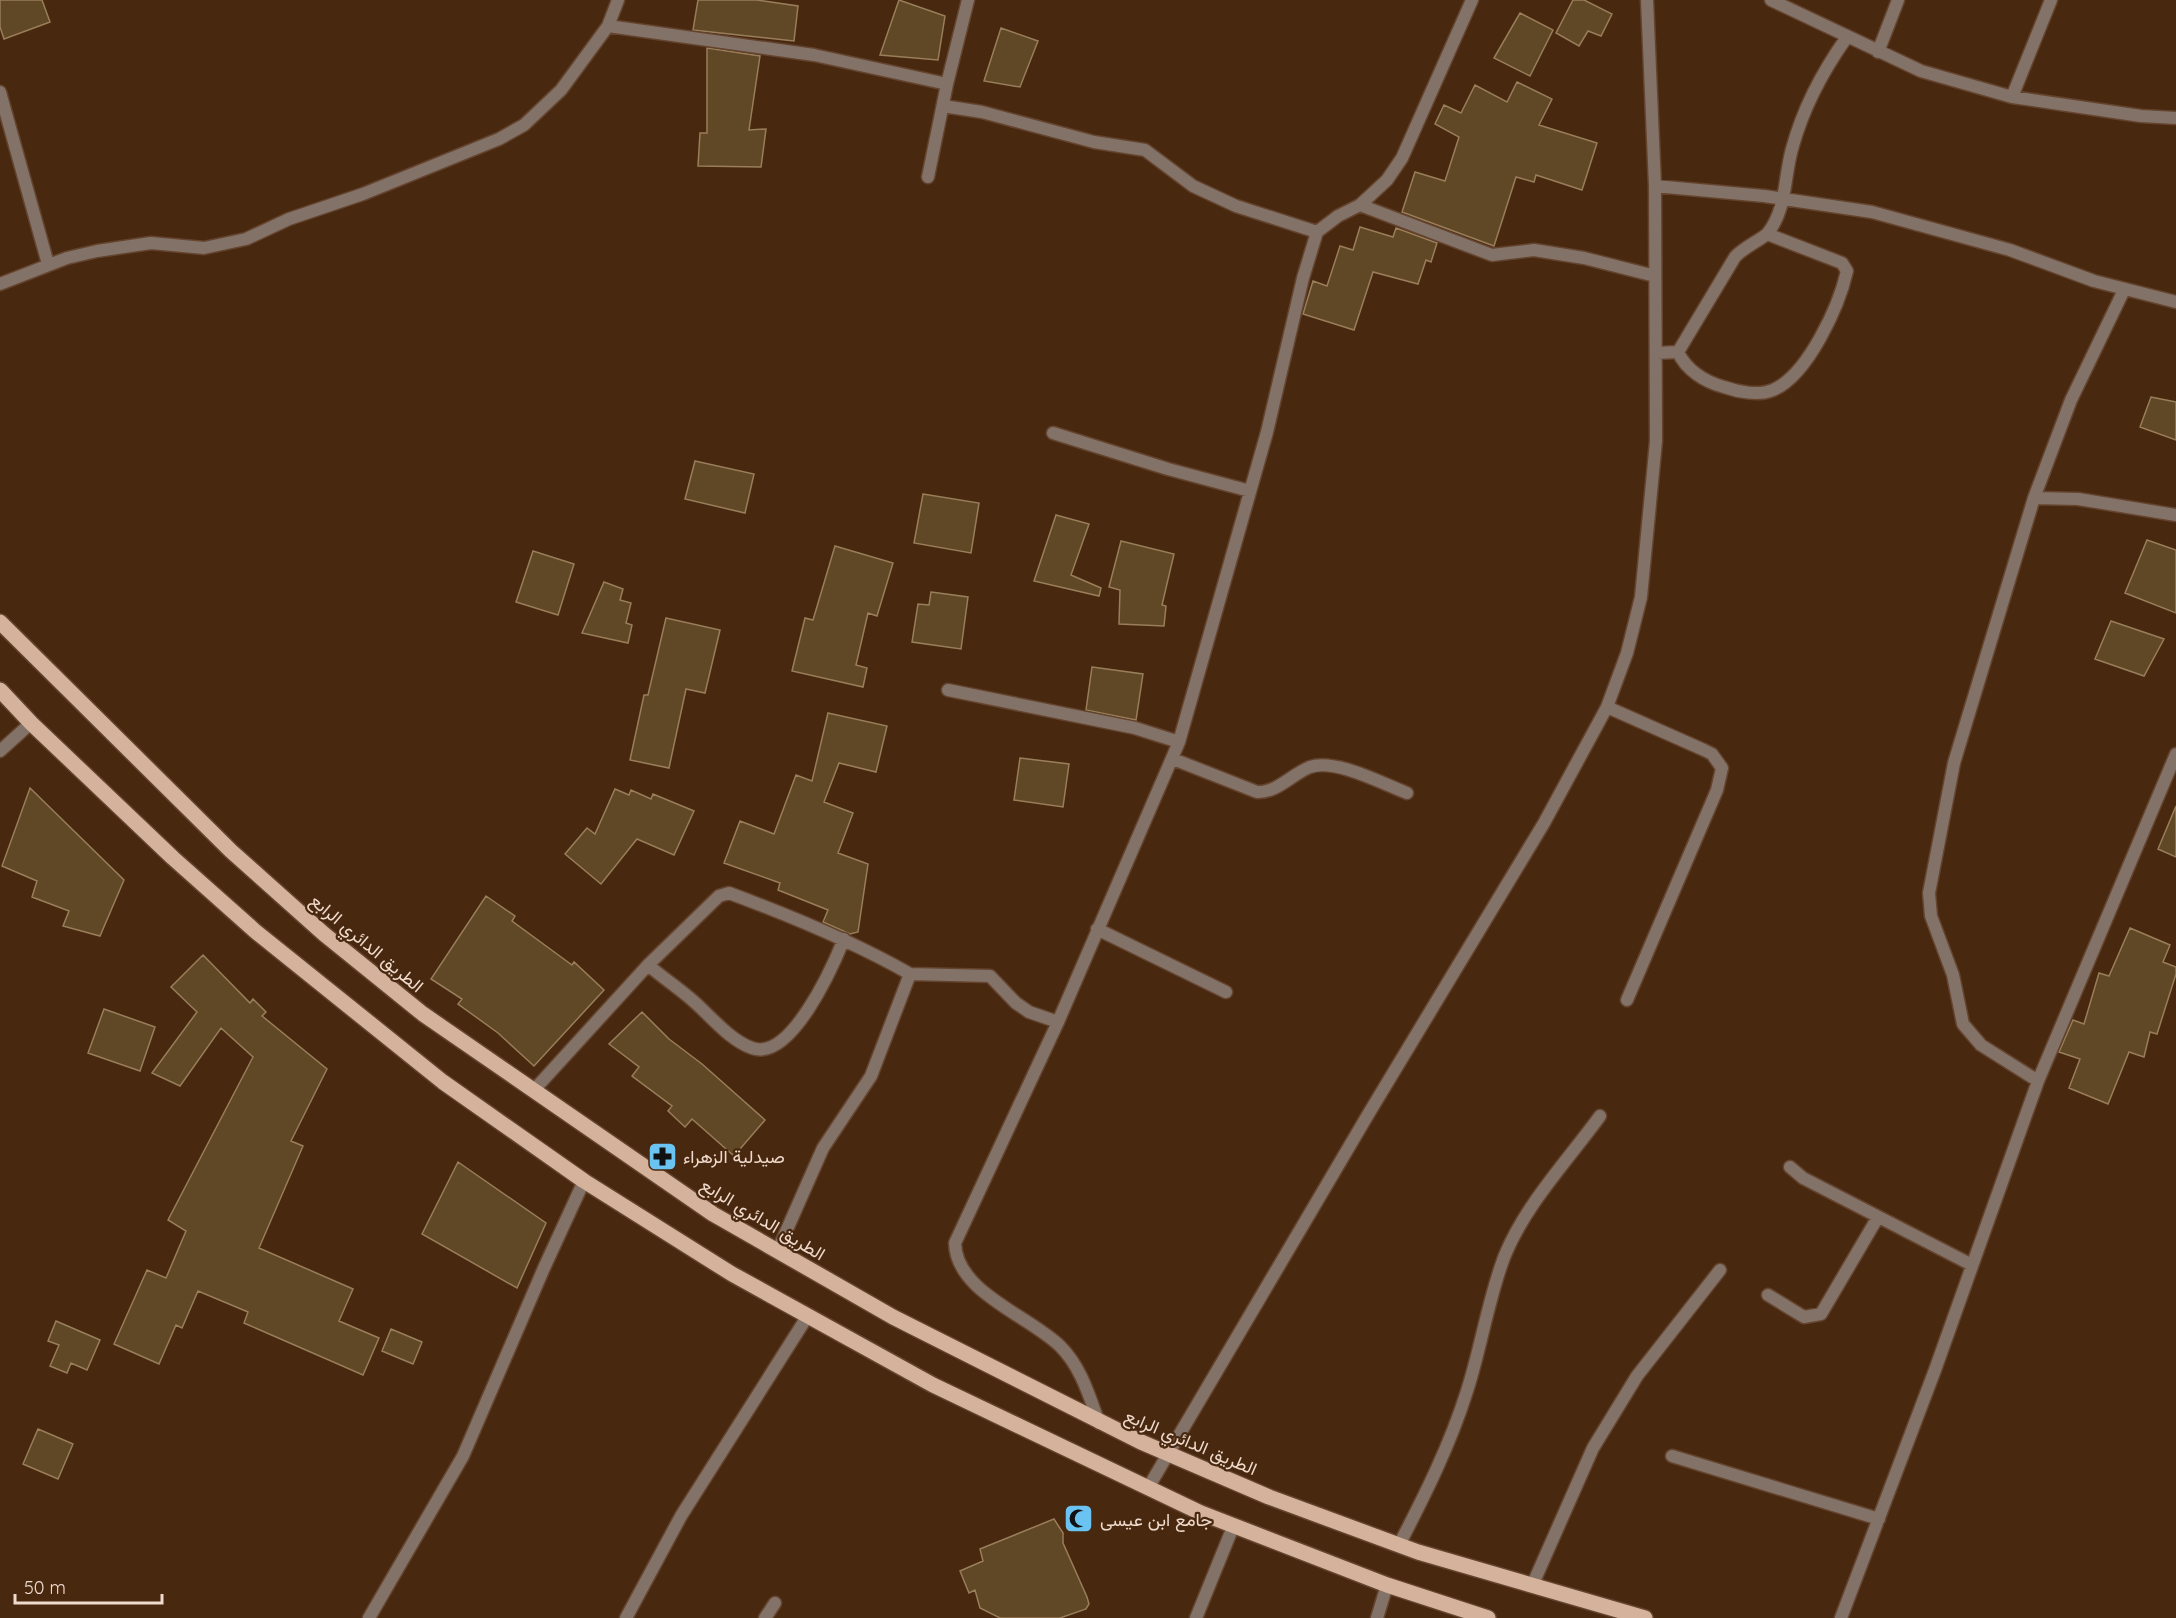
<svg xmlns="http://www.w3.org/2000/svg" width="2176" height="1618" viewBox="0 0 2176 1618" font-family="Quicksand,Vazirmatn,sans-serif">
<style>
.building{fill:#604725;stroke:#997e5a;stroke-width:1.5}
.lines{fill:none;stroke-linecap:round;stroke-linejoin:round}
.minor-casing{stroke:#64442e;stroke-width:15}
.primary-casing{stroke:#64442e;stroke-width:18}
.minor{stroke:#837267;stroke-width:12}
.primary{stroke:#d5b29b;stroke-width:15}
.labels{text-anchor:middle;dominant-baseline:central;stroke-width:4.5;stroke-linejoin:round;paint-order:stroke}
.street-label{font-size:18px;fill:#efdacc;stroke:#492810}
.poi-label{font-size:18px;fill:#efdacc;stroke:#492810;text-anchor:start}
</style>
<rect width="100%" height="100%" fill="#492810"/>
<path class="building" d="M 0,0 L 42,0 L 50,22 L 4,39 L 0,27 Z
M 698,0 L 757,0 L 798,6 L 794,41 L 693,30 Z
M 899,0 L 945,16 L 938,60 L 880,55 Z
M 1573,0 L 1584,0 L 1612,14 L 1601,36 L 1588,31 L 1579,46 L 1556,33 Z
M 1520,13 L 1553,30 L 1530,76 L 1494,58 Z
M 1001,28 L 1038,41 L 1020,87 L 984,81 Z
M 707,48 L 760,56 L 749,130 L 766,129 L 761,167 L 698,166 L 700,133 L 707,133 Z
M 1517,82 L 1552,99 L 1539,125 L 1597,143 L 1582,190 L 1536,175 L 1534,182 L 1516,177 L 1494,246 L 1402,212 L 1415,172 L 1445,181 L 1459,137 L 1435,124 L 1444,105 L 1461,113 L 1475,85 L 1507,102 Z
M 1360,227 L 1393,237 L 1396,228 L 1437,243 L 1431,262 L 1426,260 L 1418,284 L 1373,272 L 1354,330 L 1303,314 L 1313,281 L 1327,286 L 1340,246 L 1353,250 Z
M 2151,397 L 2176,402 L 2176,440 L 2140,427 Z
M 695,461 L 754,474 L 745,513 L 685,499 Z
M 923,494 L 979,503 L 971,553 L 914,543 Z
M 1056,515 L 1089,524 L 1071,575 L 1101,588 L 1099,596 L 1034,581 Z
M 2147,540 L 2176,550 L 2176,613 L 2125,593 Z
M 1121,541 L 1174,554 L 1162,605 L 1166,606 L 1164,626 L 1119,624 L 1120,590 L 1109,587 Z
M 835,546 L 893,563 L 877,616 L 868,613 L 856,665 L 867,668 L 863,687 L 792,671 L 805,618 L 813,620 Z
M 533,551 L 574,564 L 558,615 L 516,602 Z
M 604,582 L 623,589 L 620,600 L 631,603 L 626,623 L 632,625 L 628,643 L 582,633 Z
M 931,592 L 968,597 L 961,649 L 912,642 L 918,604 L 929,605 Z
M 666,618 L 720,630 L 705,693 L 686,689 L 669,768 L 630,760 L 644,695 L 648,695 Z
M 2111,621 L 2164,639 L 2144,676 L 2095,659 Z
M 1092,667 L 1143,674 L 1136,720 L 1086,710 Z
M 828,713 L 887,726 L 876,772 L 839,763 L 824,802 L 853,813 L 838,853 L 868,864 L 858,932 L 850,934 L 823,922 L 828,910 L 778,890 L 780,883 L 724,863 L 740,821 L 774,834 L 796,775 L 812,781 Z
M 1020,758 L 1069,764 L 1063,807 L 1014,800 Z
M 30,788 L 124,880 L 100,936 L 63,926 L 69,911 L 32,897 L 37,881 L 2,866 Z
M 615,789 L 629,795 L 631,790 L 651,799 L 653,794 L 694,811 L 674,855 L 637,839 L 601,884 L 565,854 L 587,828 L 595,834 Z
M 2176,806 L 2176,857 L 2158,849 Z
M 486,896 L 515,916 L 512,921 L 572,965 L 574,962 L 604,990 L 534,1066 L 498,1033 L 458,1004 L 462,999 L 431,979 Z
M 2130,928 L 2170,945 L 2163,962 L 2176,967 L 2176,974 L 2157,1034 L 2150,1032 L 2144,1057 L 2129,1052 L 2108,1104 L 2069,1088 L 2080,1059 L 2059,1052 L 2073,1020 L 2084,1024 L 2099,973 L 2109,976 Z
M 203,955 L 250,1003 L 253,999 L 266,1012 L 262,1016 L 327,1069 L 291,1141 L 303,1146 L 259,1248 L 353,1289 L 339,1321 L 379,1338 L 363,1375 L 244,1323 L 248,1312 L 198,1291 L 182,1328 L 176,1325 L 159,1364 L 114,1344 L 147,1270 L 166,1278 L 186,1231 L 168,1220 L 253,1057 L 221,1028 L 180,1086 L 152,1073 L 197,1012 L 171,987 Z
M 104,1009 L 155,1027 L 140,1071 L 88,1053 Z
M 642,1012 L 669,1039 L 702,1064 L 765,1120 L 734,1156 L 692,1119 L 685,1127 L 668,1111 L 672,1106 L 632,1076 L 639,1067 L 609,1044 Z
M 458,1162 L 546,1223 L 517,1288 L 422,1234 Z
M 56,1321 L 100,1340 L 87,1370 L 71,1363 L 67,1373 L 50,1366 L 59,1345 L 48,1341 Z
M 391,1329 L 422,1342 L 413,1364 L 382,1351 Z
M 38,1429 L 73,1444 L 58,1479 L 23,1464 Z
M 1054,1519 L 1063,1533 L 1063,1543 L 1087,1597 L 1089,1604 L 1086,1609 L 1060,1618 L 1000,1618 L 980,1608 L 975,1590 L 969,1593 L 960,1571 L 983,1561 L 980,1549 Z"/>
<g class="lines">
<defs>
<path id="minor" d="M 1771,0 L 1921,71 L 2012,97 L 2141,116 L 2176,118
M 608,26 L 814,55 L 947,84 L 928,177
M 1878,52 L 1898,0
M 947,84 L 968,0
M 0,92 L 48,264
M 2012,97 L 2051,0
M 943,106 L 982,112 L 1094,142 L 1145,150 L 1193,186 L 1236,206 L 1317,232
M 1655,186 L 1764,196 L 1872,212 L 2010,250 L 2094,281 L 2176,302
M 1360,205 L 1492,255 L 1534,250 L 1584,258 L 1655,276
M 0,284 L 67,258 L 97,251 L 151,243 L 204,248 L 246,239 L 289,219 L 363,194 L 499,139 L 524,125 L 561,90 L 608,26 L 618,0
M 1678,352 C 1686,370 1705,382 1724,387 C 1738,392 1759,396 1773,390 C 1808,375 1839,306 1847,271 L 1842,263 L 1767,234
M 1656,353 L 1678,352 L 1735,257 C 1744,247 1761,240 1768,233 C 1787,208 1784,177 1792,149 C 1803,108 1822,72 1847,37
M 1053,433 L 1168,469 L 1250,491
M 2034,498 L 2078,499 L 2176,515
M 948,690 L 1135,728 L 1179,742
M 1607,707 L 1704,750 L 1712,754 L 1722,768 L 1717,790 L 1627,1000
M 0,751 L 31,723
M 1173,759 L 1257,792 C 1277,793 1292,774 1310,767 C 1335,758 1383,784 1407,793
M 1097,929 L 1226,992
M 648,965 C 662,977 677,987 691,999 C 710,1015 729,1040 752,1048 C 791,1062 833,966 844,939
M 2038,1081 L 1981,1045 L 1963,1024 L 1953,975 L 1931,916 L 1929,893 L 1954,763 L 2034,498 L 2071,400 L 2124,290
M 534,1090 L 648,965 L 719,896 L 729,893 C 791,916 852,941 910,974
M 1790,1167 L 1803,1178 L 1972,1265
M 777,1252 L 823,1148 L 871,1076 L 910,974 L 990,976 L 1016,1003 L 1029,1012 L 1058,1022
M 1768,1295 L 1804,1317 L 1821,1314 L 1878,1217
M 1099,1423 C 1089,1395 1081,1367 1060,1346 C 1028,1315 956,1292 955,1243 L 1058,1022 L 1179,742 L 1267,432 L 1303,278 L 1317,232 L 1338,216 L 1360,205 L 1387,180 L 1402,158 L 1472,0
M 1672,1456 L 1879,1519
M 1148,1488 L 1369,1113 L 1544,823 L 1607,707 L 1627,653 L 1641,597 L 1656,441 L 1655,186 L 1647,0
M 1399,1545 C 1425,1495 1450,1445 1467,1391 C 1481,1348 1489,1295 1505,1255 C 1526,1204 1568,1160 1600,1116
M 1532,1586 L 1593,1448 L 1637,1376 L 1720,1270
M 369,1618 L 463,1456 L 544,1268 L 584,1181
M 626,1618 L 681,1516 L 807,1317
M 765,1618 L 775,1603
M 1196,1618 L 1233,1527
M 1377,1618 L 1387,1585
M 1841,1618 L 1935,1370 L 2038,1081 L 2176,754"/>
<path id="primary" d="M 0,622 L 231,851 L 324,934 L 423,1014 L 713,1214 L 893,1317 L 1141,1442 L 1269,1497 L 1418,1552 L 1645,1618
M 0,690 L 31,723 L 173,858 L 255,931 L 443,1082 L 584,1181 L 732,1274 L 933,1385 L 1201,1513 L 1387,1585 L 1488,1618"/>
</defs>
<use href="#minor" class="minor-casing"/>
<use href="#primary" class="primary-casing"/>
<use href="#minor" class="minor"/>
<use href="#primary" class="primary"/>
</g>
<defs>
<symbol id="pharmacy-square" viewBox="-11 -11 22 22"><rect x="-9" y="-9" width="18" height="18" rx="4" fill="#6bc3f2" stroke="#492810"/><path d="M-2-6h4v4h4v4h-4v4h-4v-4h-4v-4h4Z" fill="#111"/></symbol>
<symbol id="mosque-square" viewBox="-11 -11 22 22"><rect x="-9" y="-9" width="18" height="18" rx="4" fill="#6bc3f2" stroke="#492810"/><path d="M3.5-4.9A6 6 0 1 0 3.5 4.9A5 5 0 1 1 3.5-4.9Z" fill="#111"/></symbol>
</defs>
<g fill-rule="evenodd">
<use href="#pharmacy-square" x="646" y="1140" width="33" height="33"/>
<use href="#mosque-square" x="1062" y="1502" width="33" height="33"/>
</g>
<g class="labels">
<g class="street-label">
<text transform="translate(367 943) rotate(40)">الطريق الدائري الرابع</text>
<text transform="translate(763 1219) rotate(31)">الطريق الدائري الرابع</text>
<text transform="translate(1191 1442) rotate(23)">الطريق الدائري الرابع</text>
</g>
<g class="poi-label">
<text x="683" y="1156">صيدلية الزهراء</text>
<text x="1100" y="1519">جامع ابن عيسى</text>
</g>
</g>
<path d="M15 1594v9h147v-9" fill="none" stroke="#efdacc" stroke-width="3"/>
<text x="24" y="1594" font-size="18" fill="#efdacc" stroke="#492810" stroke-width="4.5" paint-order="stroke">50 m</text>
</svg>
